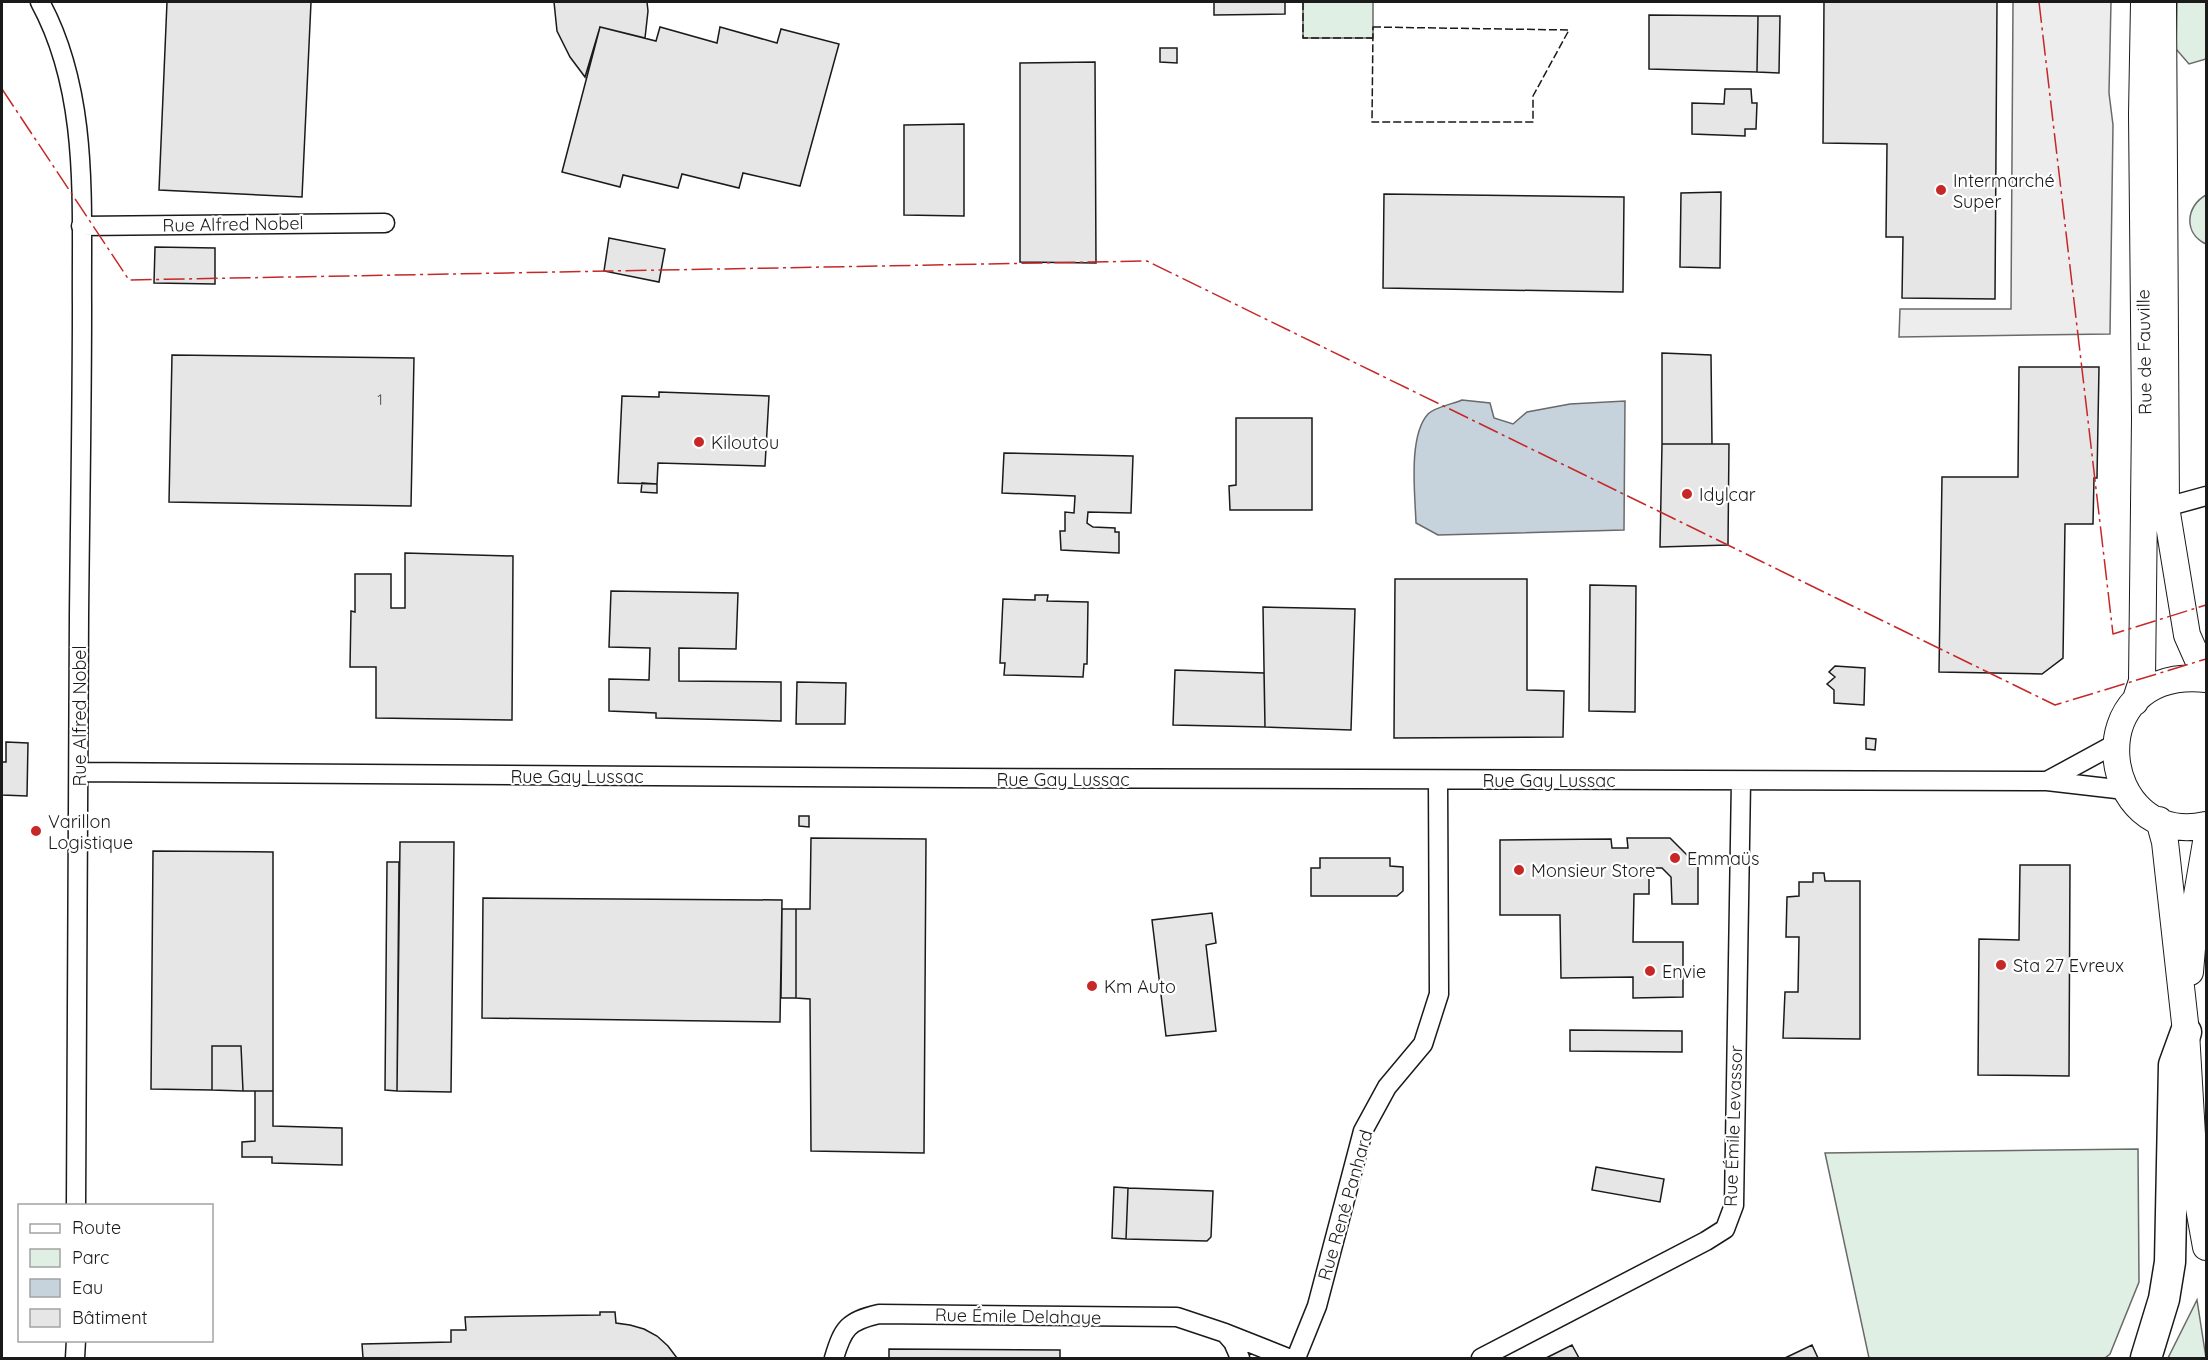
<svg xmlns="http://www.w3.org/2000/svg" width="2208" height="1360" viewBox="0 0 2208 1360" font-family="Quicksand,sans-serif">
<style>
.green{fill:#e0efe3;stroke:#6a6a6a;stroke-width:1.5}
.parking{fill:#ededed;stroke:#6a6a6a;stroke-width:1.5}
.water{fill:#c6d2dc;stroke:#6a6a6a;stroke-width:1.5}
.building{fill:#e6e6e6;stroke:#1a1a1a;stroke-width:1.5}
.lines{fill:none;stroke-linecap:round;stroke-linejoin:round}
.minor-casing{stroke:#1a1a1a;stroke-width:21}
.secondary-casing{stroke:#1a1a1a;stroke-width:28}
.trunk-casing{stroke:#1a1a1a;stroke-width:33}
.minor{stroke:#fff;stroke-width:18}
.secondary{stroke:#fff;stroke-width:26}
.trunk{stroke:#fff;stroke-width:30}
.fence{stroke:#1a1a1a;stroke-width:1.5;stroke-dasharray:8 3;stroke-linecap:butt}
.power{stroke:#c62828;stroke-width:1.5;stroke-dasharray:21 4.5 3 4.5;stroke-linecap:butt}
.poi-dot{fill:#c62828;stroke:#fff;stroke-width:2}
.labels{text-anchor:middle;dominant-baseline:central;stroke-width:4.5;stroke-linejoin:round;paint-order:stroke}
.number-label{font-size:15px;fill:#4d4d4d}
.poi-label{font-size:18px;fill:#1a1a1a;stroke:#fff;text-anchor:start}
.street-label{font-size:18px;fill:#1a1a1a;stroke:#fff}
</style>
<rect width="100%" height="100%" fill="#fff"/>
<path class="green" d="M 1303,2 L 1373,2 L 1373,38 L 1303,38 Z
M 2177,2 L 2206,2 L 2206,59 L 2189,64 L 2176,49 Z
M 2206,195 L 2206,244 C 2183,233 2186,206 2206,195 Z
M 2138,1149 L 2139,1282 L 2110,1354 L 2105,1358 L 1869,1358 L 1825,1153 Z
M 2197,1300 L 2206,1358 L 2168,1358 Z"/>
<path class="parking" d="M 2013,2 L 2111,2 L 2109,93 L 2113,125 L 2110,334 L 1899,337 L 1900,309 L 2011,309 Z"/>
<path class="water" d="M 1462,400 L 1490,403 L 1494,418 L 1513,424 L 1527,412 L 1570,404 L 1625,401 L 1624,530 L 1438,535 L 1416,523 C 1415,494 1408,436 1428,414 C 1435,407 1453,404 1462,400 Z"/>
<path class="building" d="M 167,2 L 311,2 L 302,197 L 159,190 Z
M 554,2 L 647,2 L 648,11 L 645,38 L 600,27 L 585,77 L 570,57 L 557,31 Z
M 1214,2 L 1285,2 L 1285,14 L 1214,15 Z
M 1824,2 L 1997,2 L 1995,299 L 1902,298 L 1903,237 L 1886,237 L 1887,144 L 1823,143 Z
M 1649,15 L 1758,16 L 1757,72 L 1649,69 Z
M 1758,16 L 1780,16 L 1779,73 L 1757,72 Z
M 600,27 L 656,41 L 660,27 L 717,43 L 720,27 L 777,43 L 781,29 L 839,44 L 800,186 L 743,173 L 739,188 L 682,174 L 678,188 L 623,175 L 620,187 L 562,172 Z
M 1160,48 L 1177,48 L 1177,63 L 1160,62 Z
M 1095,62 L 1096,263 L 1020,262 L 1020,63 Z
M 1725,89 L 1751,89 L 1752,103 L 1757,103 L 1756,129 L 1745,129 L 1745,136 L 1692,134 L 1692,103 L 1724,104 Z
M 964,124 L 964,216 L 904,215 L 904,125 Z
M 1721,192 L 1720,268 L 1680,267 L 1681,193 Z
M 1384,194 L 1624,197 L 1623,292 L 1383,288 Z
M 609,238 L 665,249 L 659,282 L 604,271 Z
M 155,247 L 215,248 L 215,284 L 154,283 Z
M 1662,353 L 1711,355 L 1712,444 L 1662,444 Z
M 172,355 L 414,358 L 411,506 L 169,502 Z
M 2019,367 L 2099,367 L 2097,478 L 2094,478 L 2093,524 L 2065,524 L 2063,658 L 2042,674 L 1939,672 L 1942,477 L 2018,477 Z
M 659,392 L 769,396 L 765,466 L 658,463 L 657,484 L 618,483 L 622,396 L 659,397 Z
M 1236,418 L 1312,418 L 1312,510 L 1230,510 L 1229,486 L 1236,485 Z
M 1662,444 L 1729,444 L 1728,545 L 1660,547 Z
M 1004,453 L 1133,456 L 1131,513 L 1088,512 L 1087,523 L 1093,527 L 1115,528 L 1115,532 L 1119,532 L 1119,553 L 1061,550 L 1060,531 L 1065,531 L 1065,512 L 1074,513 L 1075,496 L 1002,493 Z
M 642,483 L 657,484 L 657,493 L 641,492 Z
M 405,553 L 513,556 L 512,720 L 376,718 L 376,667 L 350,667 L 351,611 L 355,612 L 355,574 L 391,574 L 391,608 L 405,608 Z
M 1395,579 L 1527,579 L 1527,690 L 1564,691 L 1563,737 L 1394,738 Z
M 1590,585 L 1636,586 L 1635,712 L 1589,711 Z
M 611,591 L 738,593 L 736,649 L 679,648 L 679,681 L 781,682 L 781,721 L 656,718 L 656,713 L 609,711 L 609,679 L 649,680 L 650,648 L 609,647 Z
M 1035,595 L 1048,595 L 1047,601 L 1088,602 L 1087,664 L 1084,664 L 1083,677 L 1004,675 L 1005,663 L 1000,663 L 1003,599 L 1035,600 Z
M 1263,607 L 1355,609 L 1351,730 L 1265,727 Z
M 1835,666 L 1865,668 L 1864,705 L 1834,703 L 1834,690 L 1827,684 L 1835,677 L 1829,672 Z
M 1175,670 L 1264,673 L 1265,727 L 1173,725 Z
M 797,682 L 846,683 L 845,724 L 796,724 Z
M 1866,738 L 1876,739 L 1875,750 L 1866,749 Z
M 6,742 L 28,743 L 27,796 L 2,795 L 2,762 L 6,762 Z
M 799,816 L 809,816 L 809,827 L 799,826 Z
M 811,838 L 926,839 L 924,1153 L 811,1151 L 810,999 L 796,998 L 796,909 L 810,909 Z
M 1627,838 L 1670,838 L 1698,866 L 1698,904 L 1672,904 L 1671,877 L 1662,868 L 1649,868 L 1649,894 L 1634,894 L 1633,942 L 1683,942 L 1683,997 L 1633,998 L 1633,977 L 1561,978 L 1560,915 L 1500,915 L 1500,840 L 1611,839 L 1612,848 L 1628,848 Z
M 400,842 L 454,842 L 451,1092 L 397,1091 Z
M 153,851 L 273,852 L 273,1091 L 243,1091 L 241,1046 L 212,1046 L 212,1090 L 151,1089 Z
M 1320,858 L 1390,858 L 1390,866 L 1403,867 L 1403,891 L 1397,896 L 1311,896 L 1311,868 L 1320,868 Z
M 387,862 L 399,862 L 397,1091 L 385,1090 Z
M 2020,865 L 2070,865 L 2069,1076 L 1978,1075 L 1979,939 L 2019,940 Z
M 1813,873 L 1824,873 L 1825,881 L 1860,881 L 1860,1039 L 1783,1038 L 1785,992 L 1798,992 L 1799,937 L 1786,937 L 1787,897 L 1799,896 L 1799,882 L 1813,882 Z
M 483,898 L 782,900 L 780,1022 L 482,1018 Z
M 782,909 L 796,909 L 796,998 L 781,998 Z
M 1212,913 L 1216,943 L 1206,945 L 1216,1031 L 1166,1036 L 1152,920 Z
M 1570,1030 L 1682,1031 L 1682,1052 L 1570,1051 Z
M 212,1046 L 241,1046 L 243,1091 L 212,1090 Z
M 255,1091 L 273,1091 L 273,1126 L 342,1128 L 342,1165 L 272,1163 L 272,1157 L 242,1157 L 242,1142 L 255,1141 Z
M 1596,1167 L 1664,1179 L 1660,1202 L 1592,1190 Z
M 1114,1187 L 1128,1188 L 1126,1239 L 1112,1238 Z
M 1128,1188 L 1213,1191 L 1211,1237 L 1207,1241 L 1126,1239 Z
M 600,1312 L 615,1312 L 616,1323 L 630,1325 L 644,1329 L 657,1336 L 668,1346 L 677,1358 L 363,1358 L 362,1344 L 451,1342 L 451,1330 L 466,1330 L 465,1317 L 600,1315 Z
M 1572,1345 L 1579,1358 L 1546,1358 Z
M 1812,1345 L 1818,1358 L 1785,1358 Z
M 889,1349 L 1060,1350 L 1060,1358 L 889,1358 Z"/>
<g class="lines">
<defs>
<path id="minor" d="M 40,2 C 90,94 81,204 82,305 C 82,409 80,512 79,616 C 78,812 78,1009 76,1206
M 81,226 L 385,223
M 2166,507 L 2206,496
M 79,772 L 956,778 L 2047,781 L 2125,790
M 2047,781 L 2115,744
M 1226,1334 L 1233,1342 L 1240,1358
M 75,1358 L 76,1340
M 834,1358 C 843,1328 848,1321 879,1314 L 1177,1317 L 1225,1333 L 1288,1358
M 1296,1358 L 1317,1306 L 1363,1131 L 1387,1087 L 1423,1044 L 1439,994 L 1438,780
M 1481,1358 L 1706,1241 L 1725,1229 L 1734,1205 L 1741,781"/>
<path id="secondary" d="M 2163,2 L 2166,507 L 2187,635 L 2206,678
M 2206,679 C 2076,666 2097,849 2206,825
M 2135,702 L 2142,681 L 2145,418 L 2142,114 L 2144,2
M 2159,820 L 2165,842 L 2186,1032 L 2195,1186 L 2206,1247
M 2190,972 L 2196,901 L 2206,842"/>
<path id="trunk" d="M 2146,1358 L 2164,1299 L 2170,1262 L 2174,1065 L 2186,1032"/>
</defs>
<use href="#minor" class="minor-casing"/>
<use href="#secondary" class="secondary-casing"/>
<use href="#trunk" class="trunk-casing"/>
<use href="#minor" class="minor"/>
<use href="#secondary" class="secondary"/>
<use href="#trunk" class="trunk"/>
<path class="fence" d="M 1303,2 L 1303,38 L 1373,38
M 1373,27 L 1569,30 L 1533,96 L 1533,122 L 1372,122 Z"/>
<path class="power" d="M 2039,2 L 2113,634 L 2206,605
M 2,89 L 129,280 L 1147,261 L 2055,705 L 2206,659"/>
</g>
<g class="poi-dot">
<circle cx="1941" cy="190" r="6"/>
<circle cx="699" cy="442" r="6"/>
<circle cx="1687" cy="494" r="6"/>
<circle cx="36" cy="831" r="6"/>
<circle cx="1675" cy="858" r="6"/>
<circle cx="1519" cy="870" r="6"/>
<circle cx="2001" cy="965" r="6"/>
<circle cx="1650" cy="971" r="6"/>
<circle cx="1092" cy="986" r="6"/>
</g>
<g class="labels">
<g class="number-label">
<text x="380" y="399">1</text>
</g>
<g class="poi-label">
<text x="1953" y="180">Intermarché<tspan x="1953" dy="21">Super</tspan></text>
<text x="711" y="442">Kiloutou</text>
<text x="1699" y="494">Idylcar</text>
<text x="48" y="821">Varillon<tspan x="48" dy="21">Logistique</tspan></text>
<text x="1687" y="858">Emmaüs</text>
<text x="1531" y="870">Monsieur Store</text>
<text x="2013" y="965">Sta 27 Evreux</text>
<text x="1662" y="971">Envie</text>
<text x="1104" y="986">Km Auto</text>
</g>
<g class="street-label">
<text transform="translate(233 224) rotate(-1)">Rue Alfred Nobel</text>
<text transform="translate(2144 352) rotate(-91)">Rue de Fauville</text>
<text transform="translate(79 716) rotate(-90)">Rue Alfred Nobel</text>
<text x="577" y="776">Rue Gay Lussac</text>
<text x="1063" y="779">Rue Gay Lussac</text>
<text x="1549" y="780">Rue Gay Lussac</text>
<text transform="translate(1733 1126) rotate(-88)">Rue Émile Levassor</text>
<text transform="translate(1345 1205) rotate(-74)">Rue René Panhard</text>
<text transform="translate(1018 1316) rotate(1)">Rue Émile Delahaye</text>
</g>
</g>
<rect width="2208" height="1360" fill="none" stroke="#1a1a1a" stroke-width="6"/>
<rect x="18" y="1204" width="195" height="138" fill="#ffffff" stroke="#a3a3a3" stroke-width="1.5"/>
<rect x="30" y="1224" width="30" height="9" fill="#ffffff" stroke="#a3a3a3" stroke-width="1.5"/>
<text x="72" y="1234" font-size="18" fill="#1a1a1a">Route</text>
<rect x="30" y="1249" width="30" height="18" fill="#e0efe3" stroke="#a3a3a3" stroke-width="1.5"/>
<text x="72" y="1264" font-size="18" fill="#1a1a1a">Parc</text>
<rect x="30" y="1279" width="30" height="18" fill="#c6d2dc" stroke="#a3a3a3" stroke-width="1.5"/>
<text x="72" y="1294" font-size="18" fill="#1a1a1a">Eau</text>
<rect x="30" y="1309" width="30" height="18" fill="#e6e6e6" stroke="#a3a3a3" stroke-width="1.5"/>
<text x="72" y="1324" font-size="18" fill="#1a1a1a">Bâtiment</text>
</svg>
